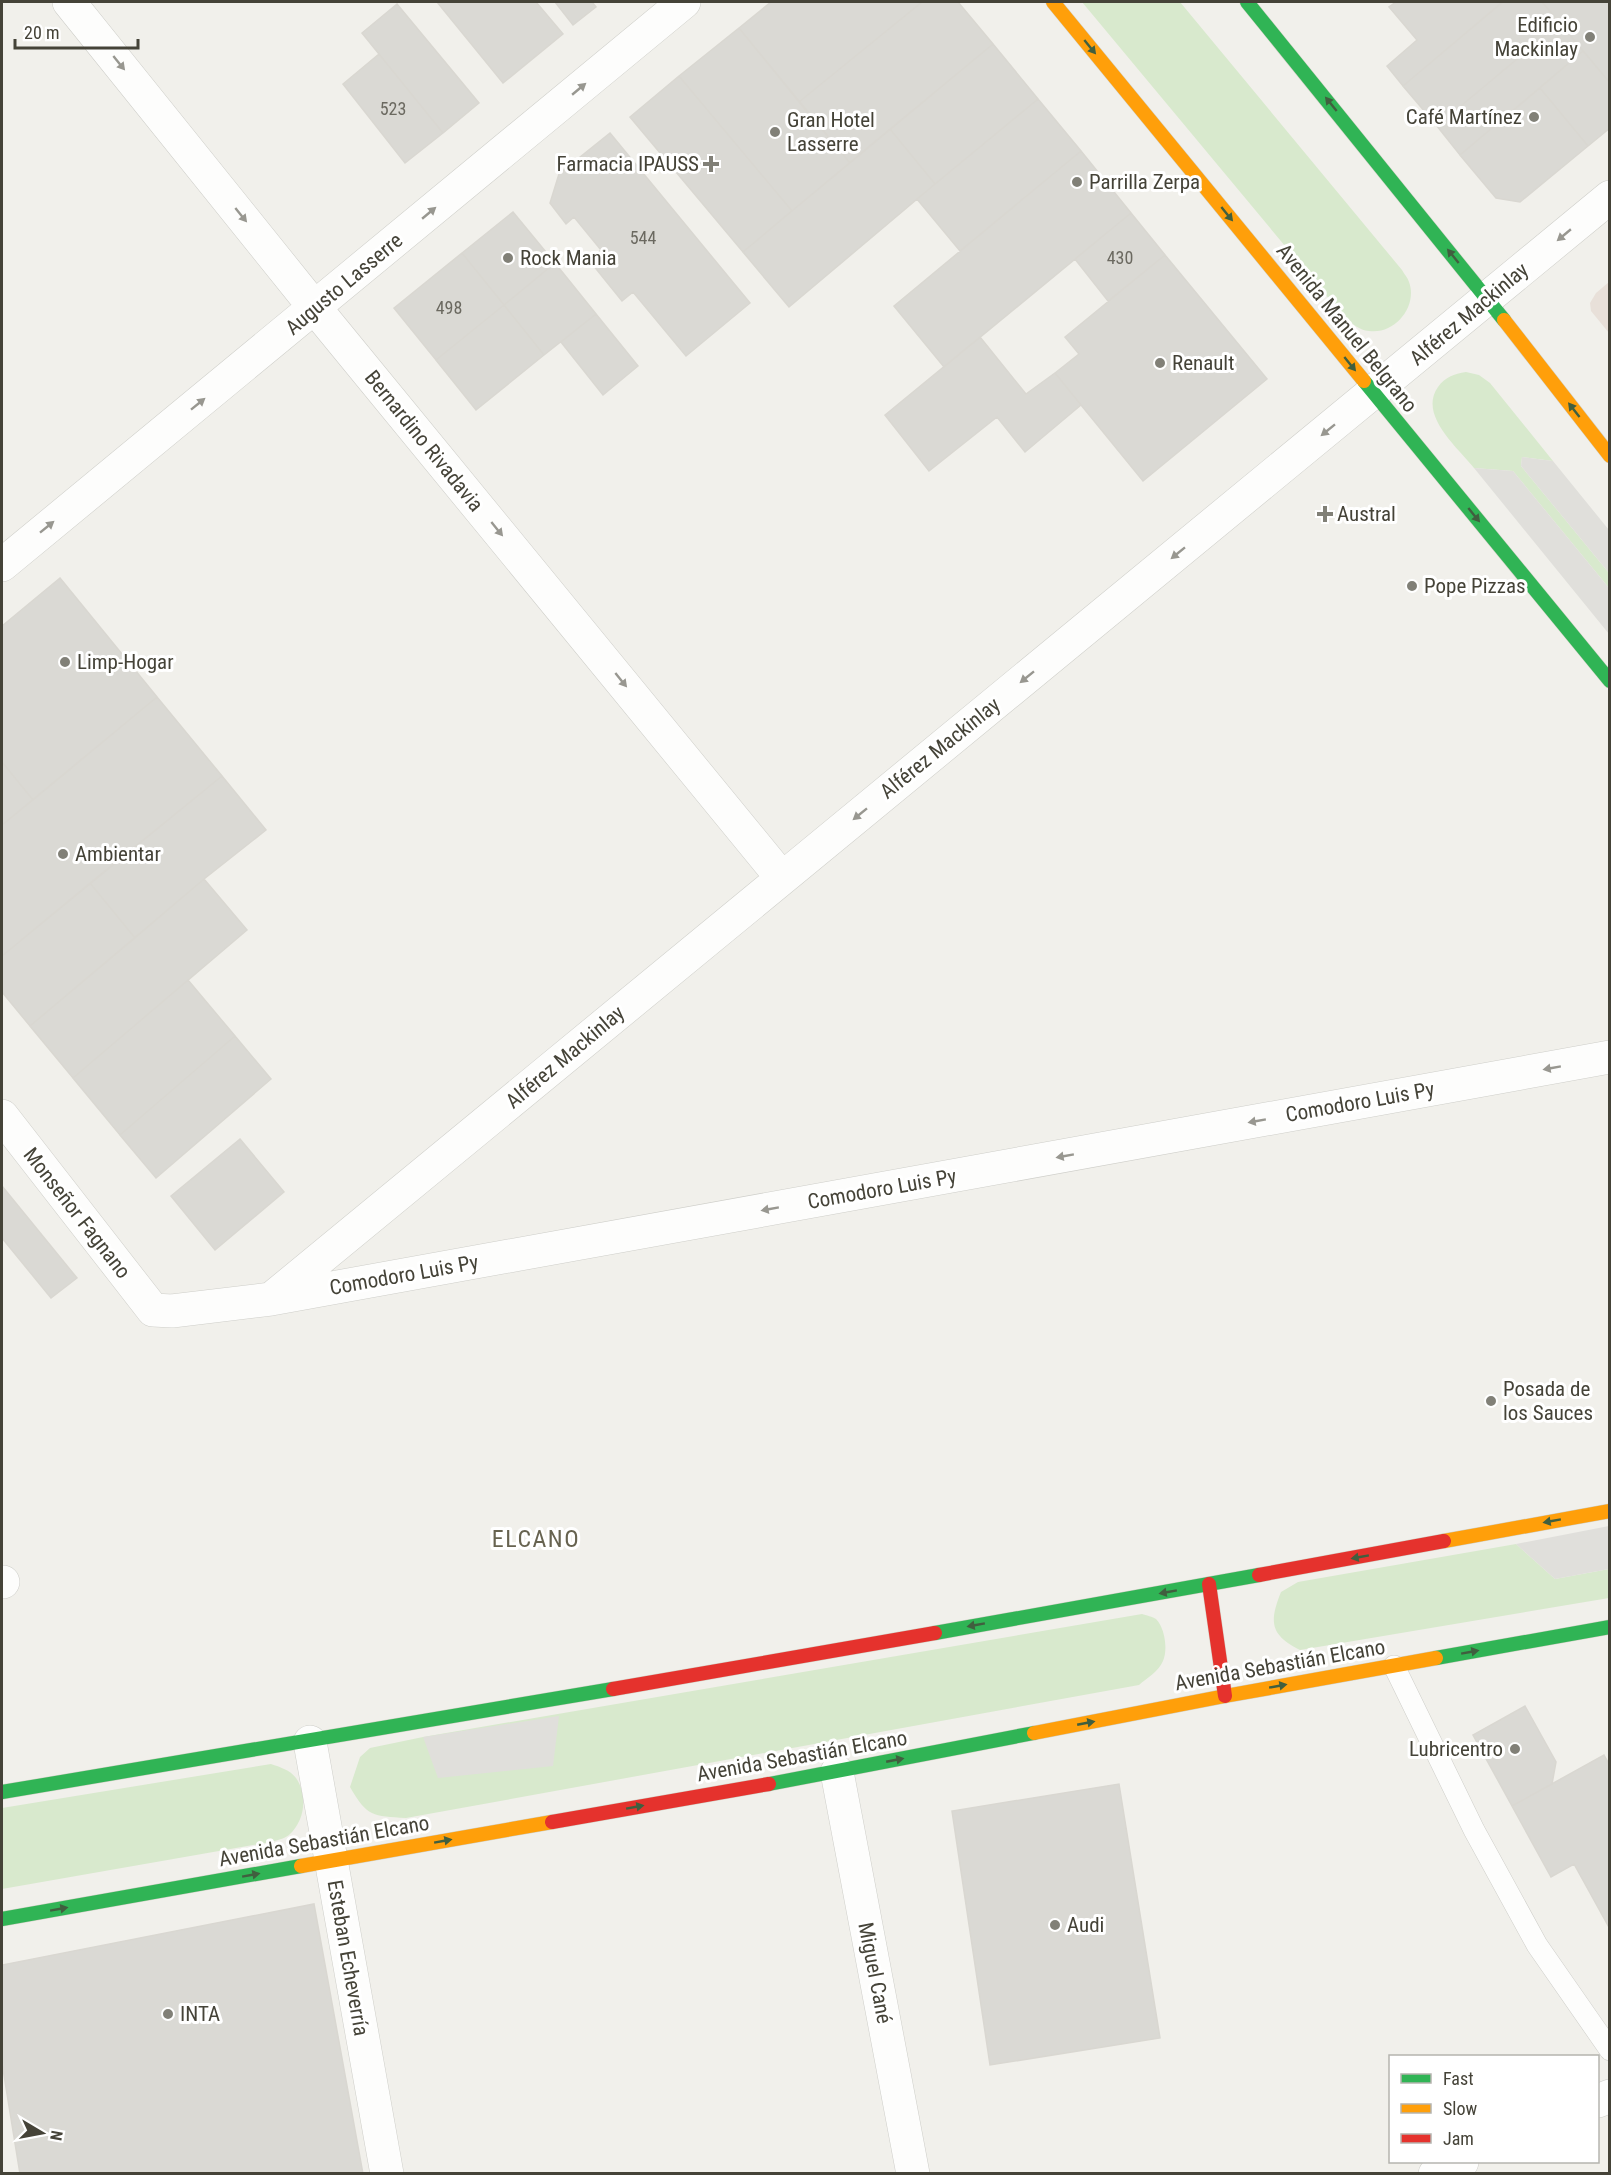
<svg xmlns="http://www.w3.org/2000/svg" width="1611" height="2175" viewBox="0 0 1611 2175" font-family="'Roboto Condensed',sans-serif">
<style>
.medical{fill:#e8e0d9}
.green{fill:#d8e9cd}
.parking{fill:#e0dfdb}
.building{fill:#dad9d4;stroke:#d9d7d1;stroke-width:1.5}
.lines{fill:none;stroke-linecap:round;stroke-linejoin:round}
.lane-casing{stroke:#cecec9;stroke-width:22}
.street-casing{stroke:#cecec9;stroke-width:34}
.fast-casing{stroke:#d0cfc4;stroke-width:15}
.slow-casing{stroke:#d0cfc4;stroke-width:15}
.jam-casing{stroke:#d0cfc4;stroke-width:15}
.lane{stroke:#fdfdfc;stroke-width:21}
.street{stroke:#fdfdfc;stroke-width:33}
.fast{stroke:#30b455;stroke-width:14}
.slow{stroke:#ff9f0a;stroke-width:14}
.jam{stroke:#e5322d;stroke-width:14}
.oneway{fill:#405f3f}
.oneway2{fill:#989790}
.poi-dot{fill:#818077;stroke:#fff;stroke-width:2}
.labels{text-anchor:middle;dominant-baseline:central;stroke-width:6;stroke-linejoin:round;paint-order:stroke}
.number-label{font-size:18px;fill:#6b6960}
.poi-label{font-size:21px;fill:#454338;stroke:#fff;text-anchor:start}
.street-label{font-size:21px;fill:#454338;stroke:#fff}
.quarter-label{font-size:24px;letter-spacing:1.5px;fill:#676350;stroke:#fff}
</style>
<rect width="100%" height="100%" fill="#f1f0eb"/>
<path class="medical" d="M 1609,282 L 1609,333 L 1591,311 L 1590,303 L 1596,293 Z"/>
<path class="green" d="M 1082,2 L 1180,2 L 1402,270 C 1404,274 1408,278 1409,282 C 1418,306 1395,335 1369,331 C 1359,330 1353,324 1345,318 Z
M 1466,372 L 1479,375 L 1490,383 L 1553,461 L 1522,457 L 1521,466 L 1609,573 L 1609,588 L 1513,471 L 1474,468 C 1458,448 1418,415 1438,387 C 1445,377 1454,374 1466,372 Z
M 1516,1544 L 1555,1579 L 1609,1569 L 1609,1598 L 1300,1650 C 1270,1635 1269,1622 1281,1592 L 1298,1582 Z
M 1142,1614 C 1146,1615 1153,1617 1156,1619 C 1165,1628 1168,1650 1163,1661 C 1159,1671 1147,1678 1139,1685 L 406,1818 C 373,1816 367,1817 350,1787 L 360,1757 L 370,1748 L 423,1737 Z
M 271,1764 C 280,1767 290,1770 296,1778 C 308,1795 305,1821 289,1835 C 284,1839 277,1840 271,1842 L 2,1889 L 2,1808 Z"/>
<path class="parking" d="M 1522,457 L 1553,461 L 1609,530 L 1609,573 L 1521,466 Z
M 1474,468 L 1513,471 L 1609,588 L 1609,634 Z
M 1609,1526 L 1609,1569 L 1555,1579 L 1516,1544 Z
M 559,1716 L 553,1766 L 438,1778 L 423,1737 Z"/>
<path class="building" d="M 437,2 L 536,2 L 563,34 L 503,83 Z
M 555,2 L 592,2 L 596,7 L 573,25 Z
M 771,2 L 922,2 L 799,102 L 739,28 Z
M 922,2 L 958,2 L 993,44 L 850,163 L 799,102 Z
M 1396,2 L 1500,2 L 1501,3 L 1403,86 L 1387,66 L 1417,40 L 1389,7 Z
M 1503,2 L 1542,2 L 1560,23 L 1437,126 L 1403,86 Z
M 1542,2 L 1610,2 L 1610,83 L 1560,23 Z
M 397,4 L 479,103 L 443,133 L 362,33 Z
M 1560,23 L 1583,51 L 1460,155 L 1437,126 Z
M 739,28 L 850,163 L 792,211 L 679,76 Z
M 993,44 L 1038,99 L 935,184 L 890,129 Z
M 1583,51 L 1610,83 L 1610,128 L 1588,146 L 1540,88 Z
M 379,54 L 443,133 L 405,163 L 343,84 Z
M 679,76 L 792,211 L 743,252 L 630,117 Z
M 1540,88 L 1588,146 L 1520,202 L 1496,198 L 1460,155 Z
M 1038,99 L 1081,151 L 960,251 L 917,199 Z
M 890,129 L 935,184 L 789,307 L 743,252 Z
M 610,133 L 750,303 L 686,356 L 633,292 L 622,301 L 589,260 L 601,250 L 574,217 L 566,224 L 550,203 L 559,174 Z
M 1081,151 L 1131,213 L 944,367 L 894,306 Z
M 513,212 L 555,263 L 504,305 L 462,253 Z
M 1131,213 L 1165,255 L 1108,301 L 1075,259 Z
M 462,253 L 504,305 L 436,360 L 394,308 Z
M 1165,255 L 1267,379 L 1143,481 L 1055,373 L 1079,354 L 1065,337 Z
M 555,263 L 596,314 L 544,355 L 504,305 Z
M 504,305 L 544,355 L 476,410 L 436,360 Z
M 596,314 L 638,366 L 603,395 L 561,342 Z
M 980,337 L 1026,394 L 1055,373 L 1081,405 L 1025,452 L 997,417 L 929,471 L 885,415 Z
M 60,578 L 157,697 L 33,800 L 2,762 L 2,626 Z
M 157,697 L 222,776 L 2,956 L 2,825 Z
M 2,762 L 33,800 L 2,825 Z
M 222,776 L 266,830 L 204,879 L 135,938 L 90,883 Z
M 204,879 L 247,930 L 73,1078 L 30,1026 Z
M 90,883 L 135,938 L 30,1026 L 2,992 L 2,956 Z
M 188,980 L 235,1036 L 120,1135 L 73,1078 Z
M 235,1036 L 271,1079 L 156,1178 L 120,1135 Z
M 240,1139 L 284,1192 L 215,1250 L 171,1196 Z
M 2,1186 L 77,1278 L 51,1298 L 2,1238 Z
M 1525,1706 L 1556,1762 L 1552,1784 L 1512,1806 L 1473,1735 Z
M 1604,1755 L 1610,1766 L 1610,1929 L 1574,1864 L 1551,1877 L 1512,1806 Z
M 1119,1784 L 1160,2038 L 990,2065 L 952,1811 Z
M 314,1904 L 363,2174 L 20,2174 L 2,2063 L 2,1965 Z"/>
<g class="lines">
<defs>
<path id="lane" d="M 1394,1666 L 1474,1830 L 1537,1945 L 1610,2050"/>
<path id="street" d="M 69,2 L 315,308 L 782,878
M 2,565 L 684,2
M 2,1116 L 153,1310 L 172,1311 L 271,1299 L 1610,1057
M 271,1299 L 1610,197
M 2,1582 L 3,1582
M 310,1742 L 387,2174
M 837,1772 L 913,2174
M 1598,2101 L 1610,2096
M 1435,2174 L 1462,2162"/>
<path id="fast" d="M 1247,2 L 1504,320
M 1364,381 L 1610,681
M 935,1633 L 1259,1575
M 1436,1658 L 1610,1627
M 769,1784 L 1034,1733
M 2,1792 L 613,1689
M 2,1919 L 301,1866"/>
<path id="slow" d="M 1053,2 L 1364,381
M 1504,320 L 1610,456
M 1444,1541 L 1610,1511
M 1034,1733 L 1225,1696 L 1436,1658
M 301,1866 L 552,1822"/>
<path id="jam" d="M 1259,1575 L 1444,1541
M 1209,1584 L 1225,1696
M 613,1689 L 935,1633
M 552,1822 L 769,1784"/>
</defs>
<use href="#lane" class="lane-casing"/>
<use href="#street" class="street-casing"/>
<use href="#fast" class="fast-casing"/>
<use href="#slow" class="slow-casing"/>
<use href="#jam" class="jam-casing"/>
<use href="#lane" class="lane"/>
<use href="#street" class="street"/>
<use href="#fast" class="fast"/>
<use href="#slow" class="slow"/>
<use href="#jam" class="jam"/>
</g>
<defs><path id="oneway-solid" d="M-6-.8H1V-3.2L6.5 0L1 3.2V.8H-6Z" transform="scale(1.5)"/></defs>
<g class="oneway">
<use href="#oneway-solid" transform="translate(1090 47) rotate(51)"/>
<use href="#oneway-solid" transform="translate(1331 104) rotate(-129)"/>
<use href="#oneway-solid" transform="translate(1227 214) rotate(51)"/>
<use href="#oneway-solid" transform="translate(1453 256) rotate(-129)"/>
<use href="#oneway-solid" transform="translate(1350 364) rotate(51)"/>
<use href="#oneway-solid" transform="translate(1574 410) rotate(-128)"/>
<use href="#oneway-solid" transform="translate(1474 515) rotate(51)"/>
<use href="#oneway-solid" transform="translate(1552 1521) rotate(170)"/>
<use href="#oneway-solid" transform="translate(1360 1557) rotate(170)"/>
<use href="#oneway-solid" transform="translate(1168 1592) rotate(170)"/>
<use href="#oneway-solid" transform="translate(976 1625) rotate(170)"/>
<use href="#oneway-solid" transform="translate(1470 1652) rotate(-10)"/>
<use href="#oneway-solid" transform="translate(1278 1686) rotate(-10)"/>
<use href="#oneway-solid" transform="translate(1086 1723) rotate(-11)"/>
<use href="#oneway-solid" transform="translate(895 1760) rotate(-11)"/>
<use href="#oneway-solid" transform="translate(635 1807) rotate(-10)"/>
<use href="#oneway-solid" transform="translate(443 1841) rotate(-10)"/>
<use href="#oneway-solid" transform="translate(251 1875) rotate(-10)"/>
<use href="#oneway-solid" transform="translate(59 1909) rotate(-10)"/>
</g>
<g class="oneway2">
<use href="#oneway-solid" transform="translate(119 63) rotate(51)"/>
<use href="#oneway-solid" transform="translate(579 89) rotate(-40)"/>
<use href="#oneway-solid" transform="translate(429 213) rotate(-40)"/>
<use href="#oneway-solid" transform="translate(241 215) rotate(51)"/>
<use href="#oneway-solid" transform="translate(1564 235) rotate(140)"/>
<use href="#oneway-solid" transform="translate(198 404) rotate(-39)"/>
<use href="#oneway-solid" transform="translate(1328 430) rotate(141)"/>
<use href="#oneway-solid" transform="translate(47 527) rotate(-39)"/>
<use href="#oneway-solid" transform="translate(497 529) rotate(51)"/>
<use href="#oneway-solid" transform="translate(1178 553) rotate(141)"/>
<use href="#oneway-solid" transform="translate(1027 677) rotate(141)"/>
<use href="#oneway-solid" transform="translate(621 680) rotate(51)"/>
<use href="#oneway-solid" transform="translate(860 814) rotate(141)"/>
<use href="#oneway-solid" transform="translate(1552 1068) rotate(170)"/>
<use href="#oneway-solid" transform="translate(1257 1121) rotate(170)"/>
<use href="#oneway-solid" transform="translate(1065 1156) rotate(170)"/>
<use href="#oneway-solid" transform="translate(770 1209) rotate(170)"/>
</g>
<g class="poi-dot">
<circle cx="1590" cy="37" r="6"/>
<circle cx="1534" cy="117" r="6"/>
<circle cx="775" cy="132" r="6"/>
<path d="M708 155h6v6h6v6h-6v6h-6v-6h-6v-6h6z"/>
<circle cx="1077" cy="182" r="6"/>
<circle cx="508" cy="258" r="6"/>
<circle cx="1160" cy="363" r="6"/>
<path d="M1322 505h6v6h6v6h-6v6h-6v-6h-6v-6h6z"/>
<circle cx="1412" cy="586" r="6"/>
<circle cx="65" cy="662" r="6"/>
<circle cx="63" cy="854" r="6"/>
<circle cx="1491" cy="1401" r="6"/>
<circle cx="1515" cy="1749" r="6"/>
<circle cx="1055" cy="1925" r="6"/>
<circle cx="168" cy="2014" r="6"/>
</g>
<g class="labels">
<g class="number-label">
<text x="393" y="108">523</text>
<text x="643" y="237">544</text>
<text x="1120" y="257">430</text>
<text x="449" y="307">498</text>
</g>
<g class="poi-label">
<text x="1578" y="25" text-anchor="end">Edificio<tspan x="1578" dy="24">Mackinlay</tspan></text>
<text x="1522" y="117" text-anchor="end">Café Martínez</text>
<text x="787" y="120">Gran Hotel<tspan x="787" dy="24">Lasserre</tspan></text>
<text x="699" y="164" text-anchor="end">Farmacia IPAUSS</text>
<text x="1089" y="182">Parrilla Zerpa</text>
<text x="520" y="258">Rock Mania</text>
<text x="1172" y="363">Renault</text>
<text x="1337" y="514">Austral</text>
<text x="1424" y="586">Pope Pizzas</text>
<text x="77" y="662">Limp-Hogar</text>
<text x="75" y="854">Ambientar</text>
<text x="1503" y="1389">Posada de<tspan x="1503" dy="24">los Sauces</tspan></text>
<text x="1503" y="1749" text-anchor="end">Lubricentro</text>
<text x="1067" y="1925">Audi</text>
<text x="180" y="2014">INTA</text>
</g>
<g class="street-label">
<text transform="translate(344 284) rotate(-40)">Augusto Lasserre</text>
<text transform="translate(1469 314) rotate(-40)">Alférez Mackinlay</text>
<text transform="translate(1347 328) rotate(51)">Avenida Manuel Belgrano</text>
<text transform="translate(424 441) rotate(51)">Bernardino Rivadavia</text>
<text transform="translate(940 748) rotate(-39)">Alférez Mackinlay</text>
<text transform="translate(565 1057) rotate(-40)">Alférez Mackinlay</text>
<text transform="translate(1360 1102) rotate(-10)">Comodoro Luis Py</text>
<text transform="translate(882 1189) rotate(-10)">Comodoro Luis Py</text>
<text transform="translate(77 1213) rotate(52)">Monseñor Fagnano</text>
<text transform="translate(404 1275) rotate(-10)">Comodoro Luis Py</text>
<text transform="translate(1280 1665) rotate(-10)">Avenida Sebastián Elcano</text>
<text transform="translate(802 1756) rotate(-10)">Avenida Sebastián Elcano</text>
<text transform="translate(324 1841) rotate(-10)">Avenida Sebastián Elcano</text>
<text transform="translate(348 1958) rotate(80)">Esteban Echeverría</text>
<text transform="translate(875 1973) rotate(79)">Miguel Cané</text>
</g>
<g class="quarter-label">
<text x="536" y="1539">ELCANO</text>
</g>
</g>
<rect width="1611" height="2175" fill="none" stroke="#454338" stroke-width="6"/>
<rect x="1389" y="2055" width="210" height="108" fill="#ffffff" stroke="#b5b4af" stroke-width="1.5"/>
<rect x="1401" y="2074" width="30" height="9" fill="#30b455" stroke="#b5b4af" stroke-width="1.5"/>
<text x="1443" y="2085" font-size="18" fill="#454338">Fast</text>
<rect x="1401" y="2104" width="30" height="9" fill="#ff9f0a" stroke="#b5b4af" stroke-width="1.5"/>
<text x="1443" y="2115" font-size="18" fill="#454338">Slow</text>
<rect x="1401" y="2134" width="30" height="9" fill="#e5322d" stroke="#b5b4af" stroke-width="1.5"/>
<text x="1443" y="2145" font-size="18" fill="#454338">Jam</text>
<g transform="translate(42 2133) rotate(100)" stroke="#ffffff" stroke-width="4.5" paint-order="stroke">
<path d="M0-4.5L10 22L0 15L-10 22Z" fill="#454338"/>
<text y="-9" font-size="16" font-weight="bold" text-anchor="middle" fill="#454338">N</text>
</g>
<path d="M15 39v9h123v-9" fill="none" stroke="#454338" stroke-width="3"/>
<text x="24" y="39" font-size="18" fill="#454338" stroke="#ffffff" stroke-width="4.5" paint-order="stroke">20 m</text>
</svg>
